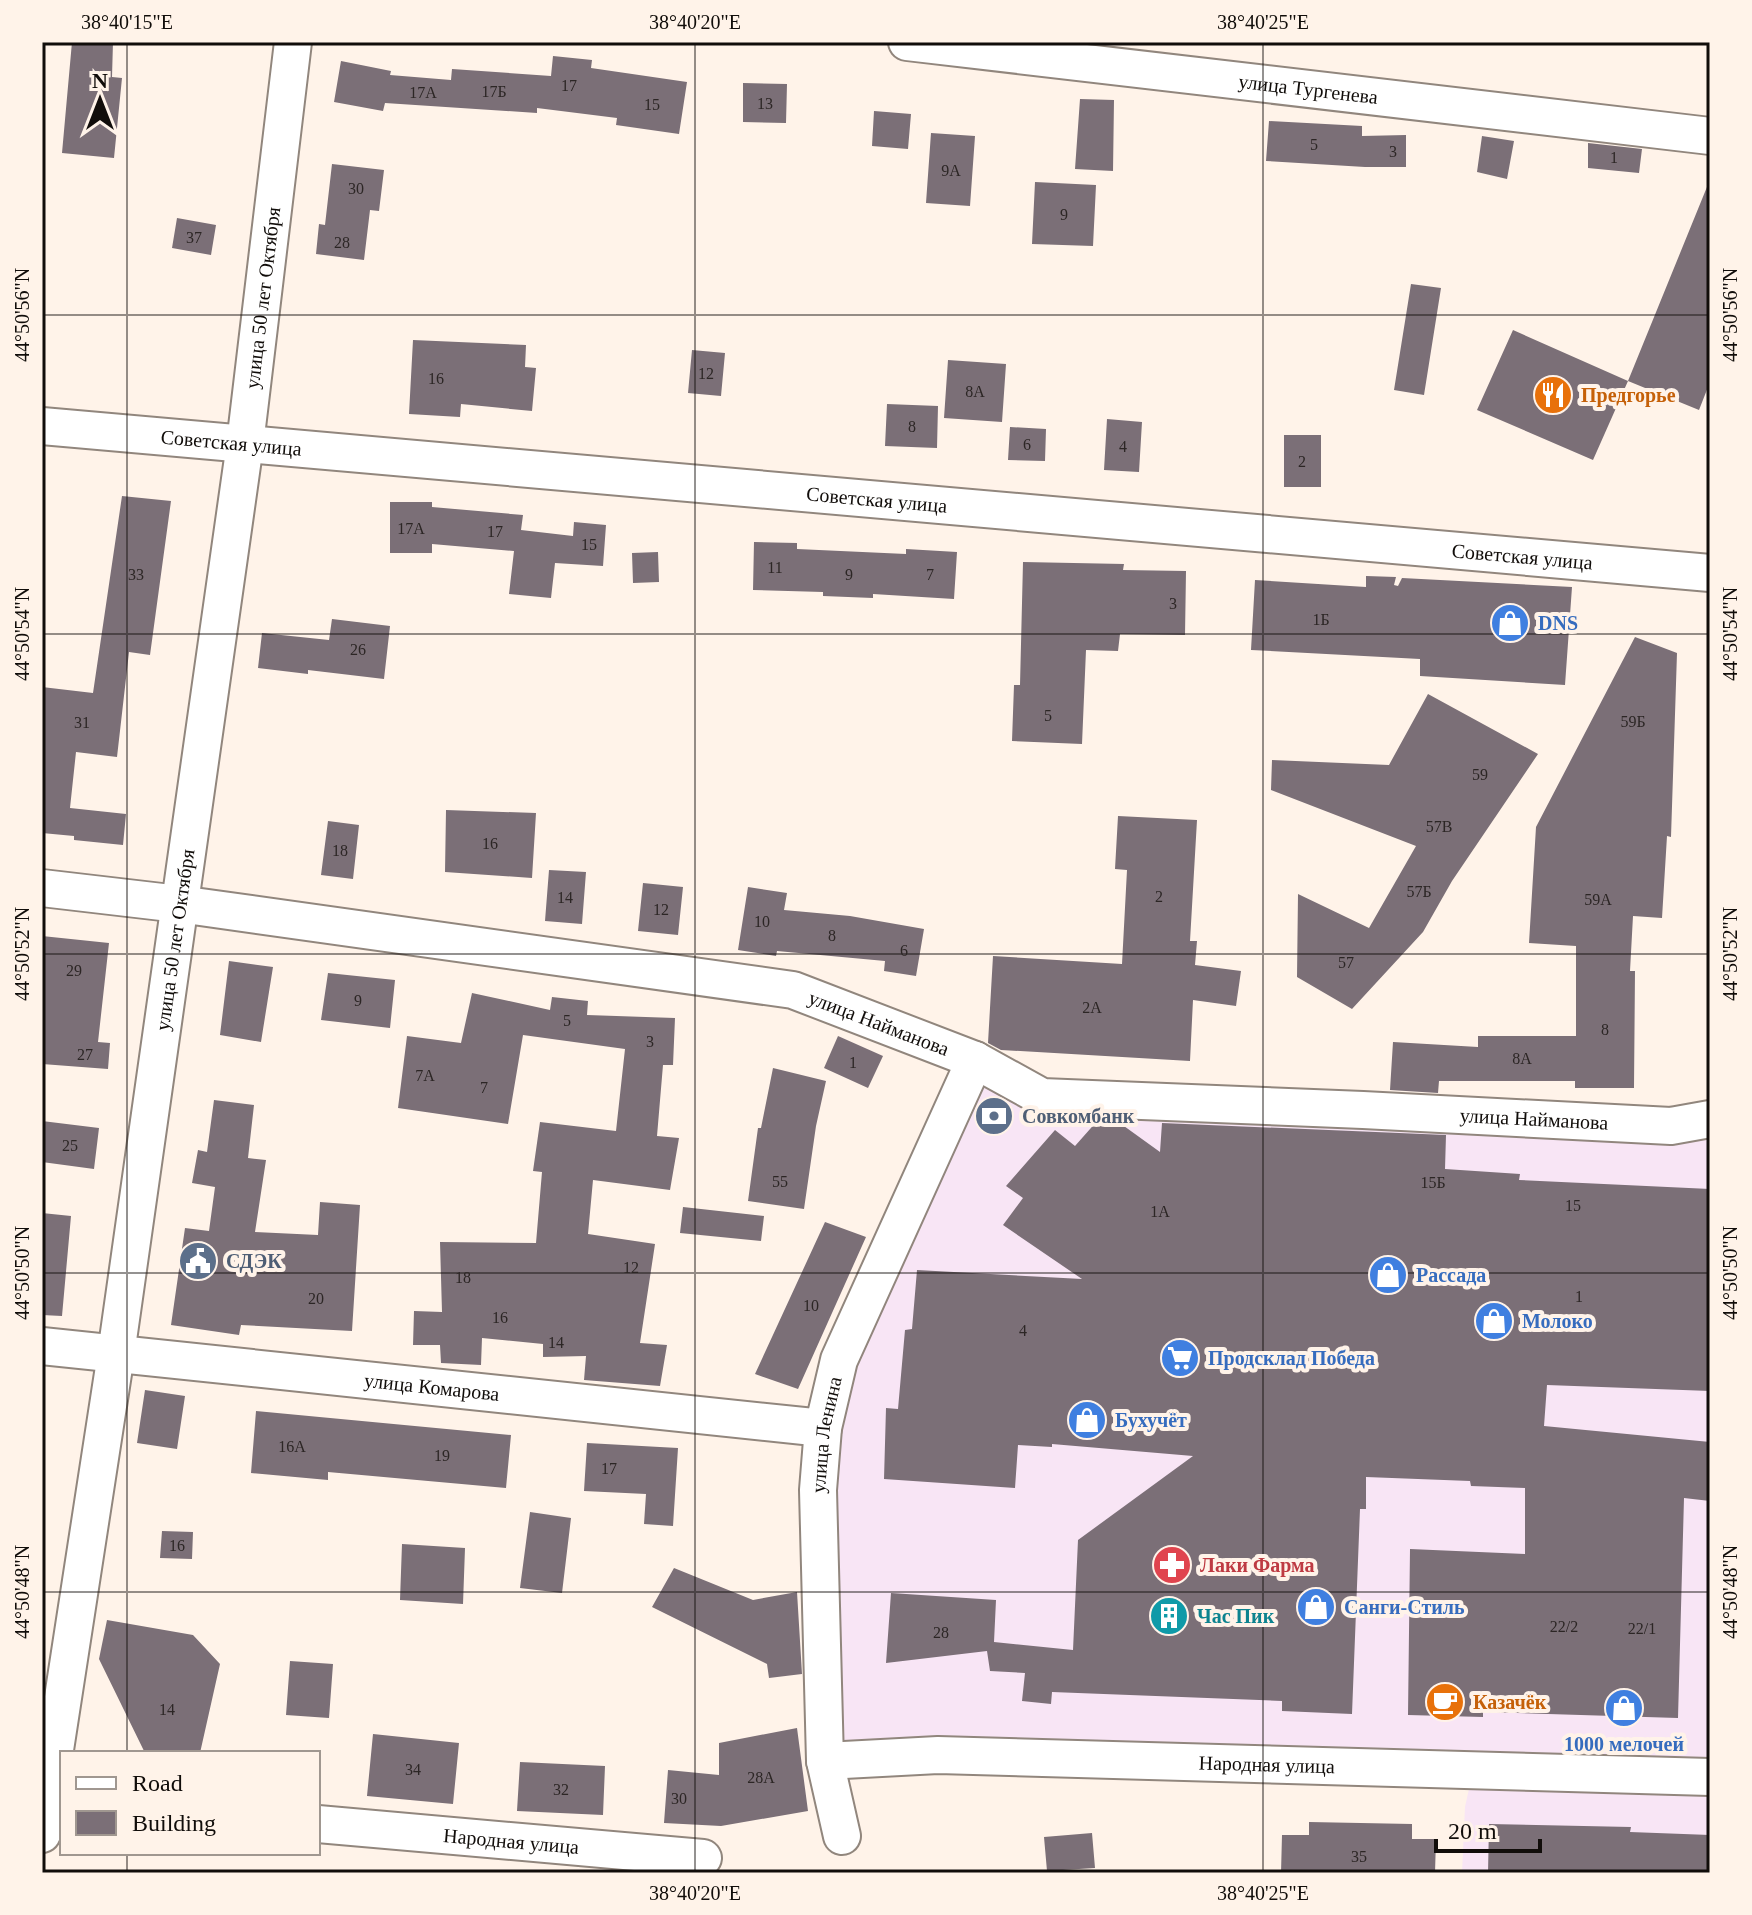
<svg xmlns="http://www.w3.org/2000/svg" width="1752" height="1915" viewBox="0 0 1752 1915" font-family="'Times New Roman',serif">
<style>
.commercial{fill:#f8e5f5}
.building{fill:#7b6f77}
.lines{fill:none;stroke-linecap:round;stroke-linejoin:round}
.minor-casing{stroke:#91867d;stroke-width:40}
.minor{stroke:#fff;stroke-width:36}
.ticks{fill:none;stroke:#110d0a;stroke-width:2;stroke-opacity:0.45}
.labels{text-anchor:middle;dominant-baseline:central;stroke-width:8;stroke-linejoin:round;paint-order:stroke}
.number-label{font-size:16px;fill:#2c2625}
.street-label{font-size:20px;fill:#110d0a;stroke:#fff3e9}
.food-label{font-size:20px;font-weight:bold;fill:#c56008;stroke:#fff3e9;text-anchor:start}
.shop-label{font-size:20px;font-weight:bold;fill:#366cbe;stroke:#fff3e9;text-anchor:start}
.service-label{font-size:20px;font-weight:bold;fill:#4e5e75;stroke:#fff3e9;text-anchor:start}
.health-label{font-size:20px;font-weight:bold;fill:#be3a42;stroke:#fff3e9;text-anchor:start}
.culture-label{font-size:20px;font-weight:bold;fill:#0d838f;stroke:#fff3e9;text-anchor:start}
.neatline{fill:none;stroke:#110d0a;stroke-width:3}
.ticks-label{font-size:20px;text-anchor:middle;fill:#110d0a}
</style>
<rect width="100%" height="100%" fill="#fff3e9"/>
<path class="commercial" d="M 975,1060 L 1043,1097 L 1710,1119 L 1710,1873 L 1462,1873 L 1465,1807 L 1473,1771 L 825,1761 L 823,1428 Z"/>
<path class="building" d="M 72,42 L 113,42 L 112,77 L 122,78 L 114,158 L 62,153 Z
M 553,56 L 592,60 L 591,68 L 687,82 L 679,134 L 616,125 L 617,118 L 537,108 L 537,113 L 385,103 L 383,111 L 334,102 L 341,61 L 391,71 L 390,75 L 451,80 L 452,69 L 551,76 Z
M 743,83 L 787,84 L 786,123 L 743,122 Z
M 1080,99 L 1114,100 L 1113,171 L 1075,169 Z
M 874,111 L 911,114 L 908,149 L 872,146 Z
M 1269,121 L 1362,126 L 1362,136 L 1406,135 L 1406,167 L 1365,167 L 1266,161 Z
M 931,133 L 975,136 L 970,206 L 926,203 Z
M 1482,136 L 1514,141 L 1507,179 L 1477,172 Z
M 1588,143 L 1642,149 L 1639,173 L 1588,168 Z
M 332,164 L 384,170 L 379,211 L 370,210 L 364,260 L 316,254 L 319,224 L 325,225 Z
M 1035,182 L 1096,185 L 1093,246 L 1032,244 Z
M 1709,182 L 1710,382 L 1699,410 L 1628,381 Z
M 177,218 L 216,225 L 211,255 L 172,248 Z
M 1411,284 L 1441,288 L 1424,395 L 1394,390 Z
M 1513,330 L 1628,381 L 1593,460 L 1477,410 Z
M 413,340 L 526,345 L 525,367 L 536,368 L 532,411 L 461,404 L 460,417 L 409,414 Z
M 692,350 L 725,353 L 721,396 L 688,393 Z
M 948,360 L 1006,364 L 1002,422 L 944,418 Z
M 887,404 L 938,406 L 937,448 L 885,446 Z
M 1107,419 L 1142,422 L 1139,472 L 1104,470 Z
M 1010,427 L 1046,429 L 1045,461 L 1008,460 Z
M 1284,435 L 1321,435 L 1321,487 L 1284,487 Z
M 122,496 L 171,501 L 150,655 L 129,652 L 117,757 L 76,752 L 70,808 L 126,814 L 123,845 L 74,840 L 74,836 L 42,833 L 42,687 L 93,693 Z
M 390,502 L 432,502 L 432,507 L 523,515 L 521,530 L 573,536 L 574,522 L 606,525 L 603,566 L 555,563 L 551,598 L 509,594 L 514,551 L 432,544 L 432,553 L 390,553 Z
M 754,542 L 797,543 L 797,549 L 906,554 L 906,549 L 957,552 L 954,599 L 873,594 L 873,598 L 823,596 L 823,592 L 753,590 Z
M 658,552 L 659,582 L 633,583 L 632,553 Z
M 1023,562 L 1124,564 L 1123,570 L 1186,571 L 1185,635 L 1120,634 L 1118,651 L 1086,650 L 1082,744 L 1012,741 L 1014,685 L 1020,685 Z
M 1366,576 L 1396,577 L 1394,585 L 1398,586 L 1402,578 L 1572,587 L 1565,685 L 1420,676 L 1420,659 L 1251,650 L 1255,580 L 1366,587 Z
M 332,619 L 390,626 L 384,679 L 308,670 L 308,674 L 258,668 L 262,633 L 329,640 Z
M 1635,637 L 1677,653 L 1671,837 L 1667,836 L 1662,918 L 1633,916 L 1630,971 L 1635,971 L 1634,1088 L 1575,1088 L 1575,1081 L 1439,1081 L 1438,1093 L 1390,1090 L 1393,1042 L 1478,1047 L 1478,1036 L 1576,1036 L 1576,946 L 1529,943 L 1536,827 Z
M 1428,694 L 1538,754 L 1452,881 L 1423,932 L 1352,1009 L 1297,977 L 1298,894 L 1369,928 L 1416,846 L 1271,790 L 1272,760 L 1389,765 Z
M 446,810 L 536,813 L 532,878 L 445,872 Z
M 1118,816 L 1197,820 L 1190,941 L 1197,941 L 1195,965 L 1241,971 L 1236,1006 L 1193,1000 L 1190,1061 L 1001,1050 L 988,1043 L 993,956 L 1122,964 L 1127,870 L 1115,869 Z
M 328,821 L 359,825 L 353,879 L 321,875 Z
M 549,870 L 586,872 L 582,924 L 545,921 Z
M 643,883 L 683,887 L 678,935 L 638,931 Z
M 748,887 L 787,893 L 784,910 L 850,916 L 924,929 L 916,976 L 884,971 L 885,961 L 777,951 L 776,956 L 738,950 Z
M 42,936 L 109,943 L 98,1042 L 110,1043 L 108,1069 L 42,1064 Z
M 229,961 L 273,967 L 261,1042 L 220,1035 Z
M 328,973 L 395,980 L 390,1028 L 321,1020 Z
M 472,993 L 550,1010 L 552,997 L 588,1001 L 587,1015 L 675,1018 L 673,1065 L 663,1065 L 657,1136 L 679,1138 L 670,1190 L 593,1180 L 588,1234 L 655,1244 L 640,1343 L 667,1345 L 660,1386 L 584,1380 L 586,1356 L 543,1357 L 543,1344 L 482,1338 L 481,1365 L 441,1363 L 440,1345 L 413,1345 L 414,1311 L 442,1312 L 440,1242 L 536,1243 L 542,1172 L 533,1171 L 540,1122 L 616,1131 L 625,1049 L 523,1035 L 508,1124 L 398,1108 L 407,1036 L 461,1043 Z
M 838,1036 L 883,1056 L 868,1088 L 824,1068 Z
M 773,1068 L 826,1081 L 816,1126 L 804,1209 L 748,1201 L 758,1128 L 761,1128 Z
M 214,1100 L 254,1105 L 248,1158 L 266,1160 L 255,1232 L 318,1235 L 320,1202 L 360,1205 L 352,1331 L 241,1325 L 239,1335 L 171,1325 L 185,1228 L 209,1231 L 215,1187 L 192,1183 L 198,1150 L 207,1152 Z
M 1098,1120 L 1117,1121 L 1160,1152 L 1162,1123 L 1446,1135 L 1445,1169 L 1520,1174 L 1519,1180 L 1710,1189 L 1710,1391 L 1547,1385 L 1544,1426 L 1710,1442 L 1710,1501 L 1684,1498 L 1678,1718 L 1483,1712 L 1483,1717 L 1408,1715 L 1410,1549 L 1525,1554 L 1525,1488 L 1471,1486 L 1470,1481 L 1366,1477 L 1366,1509 L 1360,1509 L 1352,1714 L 1282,1711 L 1282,1701 L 1052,1692 L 1051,1704 L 1022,1701 L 1025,1673 L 990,1671 L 987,1651 L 886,1663 L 891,1593 L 996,1600 L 994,1642 L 1073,1650 L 1078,1540 L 1193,1456 L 1052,1444 L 1052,1447 L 1018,1445 L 1015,1488 L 884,1479 L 886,1408 L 898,1409 L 905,1330 L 912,1329 L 917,1270 L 1082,1279 L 1003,1225 L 1023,1198 L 1006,1186 L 1055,1130 L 1075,1146 Z
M 42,1121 L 99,1128 L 94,1169 L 42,1162 Z
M 683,1207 L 764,1216 L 761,1241 L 680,1233 Z
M 42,1213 L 71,1216 L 62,1316 L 42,1315 Z
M 825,1222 L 866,1237 L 798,1389 L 755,1374 Z
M 145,1390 L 185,1396 L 177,1449 L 137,1443 Z
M 256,1411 L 511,1435 L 506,1488 L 328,1472 L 328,1480 L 251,1473 Z
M 587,1443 L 678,1448 L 673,1526 L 644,1524 L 646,1494 L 584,1491 Z
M 530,1512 L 571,1518 L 562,1593 L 520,1588 Z
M 162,1531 L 193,1532 L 192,1559 L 160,1558 Z
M 402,1544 L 465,1548 L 463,1604 L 400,1600 Z
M 674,1568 L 753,1600 L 797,1592 L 802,1674 L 769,1678 L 767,1664 L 652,1607 Z
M 107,1620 L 193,1635 L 220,1664 L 200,1753 L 145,1753 L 99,1659 Z
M 290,1661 L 333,1664 L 329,1718 L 286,1715 Z
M 797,1728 L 808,1811 L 721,1826 L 664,1823 L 668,1770 L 719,1775 L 719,1743 Z
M 373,1734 L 459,1743 L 453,1804 L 367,1796 Z
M 520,1762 L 605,1766 L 603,1815 L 517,1811 Z
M 1309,1822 L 1412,1824 L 1412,1839 L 1436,1839 L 1435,1873 L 1281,1873 L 1282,1835 L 1309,1835 Z
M 1489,1824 L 1631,1827 L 1630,1832 L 1710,1835 L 1710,1873 L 1488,1873 Z
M 1092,1833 L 1095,1868 L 1047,1871 L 1044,1837 Z"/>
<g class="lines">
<defs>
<g id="minor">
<path id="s1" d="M 907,42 L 1710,136"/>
<path id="s2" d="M 42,426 L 1710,573"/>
<path id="s3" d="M 42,888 L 179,904 L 793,990 L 975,1060 L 1042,1097 L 1363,1110 L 1671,1126 L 1710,1119"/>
<path id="s4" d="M 42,1346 L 823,1428"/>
<path id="s5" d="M 825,1761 L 938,1755 L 1710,1777"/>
<path id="s6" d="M 318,1824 L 703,1858"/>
<path id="s7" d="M 42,1834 L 116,1354 L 245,444 L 293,42"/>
<path id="s8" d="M 842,1836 L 825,1761 L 818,1490 L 823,1428 L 839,1360 L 975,1060"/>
</g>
</defs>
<use href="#minor" class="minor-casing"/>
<use href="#minor" class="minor"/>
</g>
<path class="ticks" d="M 127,42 L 127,1753M 695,42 L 695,1873M 1263,42 L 1263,1873M 42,315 L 1710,315M 42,634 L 1710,634M 42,954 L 1710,954M 42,1273 L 1710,1273M 42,1592 L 1710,1592M 127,1853 L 127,1873"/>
<defs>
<symbol id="restaurant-disc" viewBox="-11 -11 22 22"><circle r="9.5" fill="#e8710a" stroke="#fff3e9"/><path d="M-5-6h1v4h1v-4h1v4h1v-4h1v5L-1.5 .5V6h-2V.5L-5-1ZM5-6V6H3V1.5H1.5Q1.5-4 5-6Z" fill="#fff"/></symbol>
<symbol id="shop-disc" viewBox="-11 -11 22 22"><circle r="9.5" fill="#3f7fe0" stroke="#fff3e9"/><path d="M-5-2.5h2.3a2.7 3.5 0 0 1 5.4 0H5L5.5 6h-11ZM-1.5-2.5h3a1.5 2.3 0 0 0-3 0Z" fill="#fff"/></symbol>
<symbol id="bank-disc" viewBox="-11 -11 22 22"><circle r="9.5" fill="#5c6f8a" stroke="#fff3e9"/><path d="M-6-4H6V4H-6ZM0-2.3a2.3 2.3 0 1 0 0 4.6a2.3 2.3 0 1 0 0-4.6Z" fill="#fff"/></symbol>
<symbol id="civic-disc" viewBox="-11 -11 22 22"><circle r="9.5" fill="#5c6f8a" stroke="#fff3e9"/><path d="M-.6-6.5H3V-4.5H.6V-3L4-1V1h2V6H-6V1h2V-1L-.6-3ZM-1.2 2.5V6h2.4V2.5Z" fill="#fff"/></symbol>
<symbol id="supermarket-disc" viewBox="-11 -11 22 22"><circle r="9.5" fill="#3f7fe0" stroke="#fff3e9"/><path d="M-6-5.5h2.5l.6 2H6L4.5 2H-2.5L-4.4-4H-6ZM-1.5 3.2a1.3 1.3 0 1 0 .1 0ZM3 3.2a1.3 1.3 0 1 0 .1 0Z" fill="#fff"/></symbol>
<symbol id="pharmacy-disc" viewBox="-11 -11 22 22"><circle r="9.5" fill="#e0444e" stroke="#fff3e9"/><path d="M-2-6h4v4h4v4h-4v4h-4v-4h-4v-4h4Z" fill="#fff"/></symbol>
<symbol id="building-disc" viewBox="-11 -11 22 22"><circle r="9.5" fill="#0f9aa8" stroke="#fff3e9"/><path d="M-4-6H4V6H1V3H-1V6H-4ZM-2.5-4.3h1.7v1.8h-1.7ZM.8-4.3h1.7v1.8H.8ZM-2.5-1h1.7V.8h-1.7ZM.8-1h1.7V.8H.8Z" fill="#fff"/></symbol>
<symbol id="cafe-disc" viewBox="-11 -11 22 22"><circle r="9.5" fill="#e8710a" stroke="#fff3e9"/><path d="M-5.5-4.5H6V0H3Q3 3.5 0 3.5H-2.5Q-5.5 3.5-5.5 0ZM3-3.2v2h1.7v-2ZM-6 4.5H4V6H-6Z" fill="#fff"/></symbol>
</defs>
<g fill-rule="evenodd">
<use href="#restaurant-disc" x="1531" y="373" width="44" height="44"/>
<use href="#shop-disc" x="1488" y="601" width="44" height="44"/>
<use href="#bank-disc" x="972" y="1094" width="44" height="44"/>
<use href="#civic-disc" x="176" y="1239" width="44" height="44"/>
<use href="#shop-disc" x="1366" y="1253" width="44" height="44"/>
<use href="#shop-disc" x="1472" y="1299" width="44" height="44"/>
<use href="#supermarket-disc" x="1158" y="1336" width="44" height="44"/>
<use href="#shop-disc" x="1065" y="1398" width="44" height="44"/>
<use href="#pharmacy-disc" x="1150" y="1543" width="44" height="44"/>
<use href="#shop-disc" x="1294" y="1585" width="44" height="44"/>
<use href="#building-disc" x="1147" y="1594" width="44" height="44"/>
<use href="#cafe-disc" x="1423" y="1680" width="44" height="44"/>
<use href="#shop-disc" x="1602" y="1686" width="44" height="44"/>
</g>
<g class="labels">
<g class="number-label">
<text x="569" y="85">17</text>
<text x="494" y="91">17Б</text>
<text x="423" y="92">17А</text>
<text x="765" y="103">13</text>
<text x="652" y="104">15</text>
<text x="1314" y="144">5</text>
<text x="1393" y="151">3</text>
<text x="1614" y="157">1</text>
<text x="951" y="170">9А</text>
<text x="356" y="188">30</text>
<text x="1064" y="214">9</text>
<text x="194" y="237">37</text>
<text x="342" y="242">28</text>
<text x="706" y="373">12</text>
<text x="436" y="378">16</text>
<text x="975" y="391">8А</text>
<text x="912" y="426">8</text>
<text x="1027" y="444">6</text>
<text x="1123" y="446">4</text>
<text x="1302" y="461">2</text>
<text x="411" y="528">17А</text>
<text x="495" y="531">17</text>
<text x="589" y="544">15</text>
<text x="775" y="567">11</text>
<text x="136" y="574">33</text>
<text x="849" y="574">9</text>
<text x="930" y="574">7</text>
<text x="1173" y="603">3</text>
<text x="1321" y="619">1Б</text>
<text x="358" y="649">26</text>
<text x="1048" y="715">5</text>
<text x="1633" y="721">59Б</text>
<text x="82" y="722">31</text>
<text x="1480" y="774">59</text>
<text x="1439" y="826">57В</text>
<text x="490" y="843">16</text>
<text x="340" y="850">18</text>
<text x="1419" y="891">57Б</text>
<text x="1159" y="896">2</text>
<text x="565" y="897">14</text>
<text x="1598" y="899">59А</text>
<text x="661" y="909">12</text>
<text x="762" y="921">10</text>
<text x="832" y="935">8</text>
<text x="904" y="950">6</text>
<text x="1346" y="962">57</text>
<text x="74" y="970">29</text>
<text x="358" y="1000">9</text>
<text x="1092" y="1007">2А</text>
<text x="567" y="1020">5</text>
<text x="1605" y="1029">8</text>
<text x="650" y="1041">3</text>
<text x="85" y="1054">27</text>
<text x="1522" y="1058">8А</text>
<text x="853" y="1062">1</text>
<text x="425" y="1075">7А</text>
<text x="484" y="1087">7</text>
<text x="70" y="1145">25</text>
<text x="780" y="1181">55</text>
<text x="1433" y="1182">15Б</text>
<text x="1573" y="1205">15</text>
<text x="1160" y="1211">1А</text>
<text x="631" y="1267">12</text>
<text x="463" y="1277">18</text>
<text x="1579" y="1296">1</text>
<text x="316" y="1298">20</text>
<text x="811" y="1305">10</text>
<text x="500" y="1317">16</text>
<text x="1023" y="1330">4</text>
<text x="556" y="1342">14</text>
<text x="292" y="1446">16А</text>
<text x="442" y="1455">19</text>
<text x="609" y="1468">17</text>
<text x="177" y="1545">16</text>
<text x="1564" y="1626">22/2</text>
<text x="1642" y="1628">22/1</text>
<text x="941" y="1632">28</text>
<text x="167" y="1709">14</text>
<text x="413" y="1769">34</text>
<text x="761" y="1777">28А</text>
<text x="561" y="1789">32</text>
<text x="679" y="1798">30</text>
<text x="1359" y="1856">35</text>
</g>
<g class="street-label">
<text stroke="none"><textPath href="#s1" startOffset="404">улица Тургенева</textPath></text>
<text stroke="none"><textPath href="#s7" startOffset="1552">улица 50 лет Октября</textPath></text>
<text stroke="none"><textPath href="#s2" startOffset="190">Советская улица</textPath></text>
<text stroke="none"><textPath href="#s2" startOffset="838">Советская улица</textPath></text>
<text stroke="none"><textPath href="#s2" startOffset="1486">Советская улица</textPath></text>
<text stroke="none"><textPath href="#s7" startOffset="904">улица 50 лет Октября</textPath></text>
<text stroke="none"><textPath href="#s3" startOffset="850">улица Найманова</textPath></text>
<text stroke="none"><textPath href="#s3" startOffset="1522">улица Найманова</textPath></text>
<text stroke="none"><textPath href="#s4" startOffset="392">улица Комарова</textPath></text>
<text stroke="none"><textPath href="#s8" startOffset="404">улица Ленина</textPath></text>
<text stroke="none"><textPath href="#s5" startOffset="442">Народная улица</textPath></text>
<text stroke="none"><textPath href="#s6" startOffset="194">Народная улица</textPath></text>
</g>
<g class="food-label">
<text x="1581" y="395">Предгорье</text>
<text x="1473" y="1702">Казачёк</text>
</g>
<g class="shop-label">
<text x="1538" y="623">DNS</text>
<text x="1416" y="1275">Рассада</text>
<text x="1522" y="1321">Молоко</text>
<text x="1208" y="1358">Продсклад Победа</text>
<text x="1115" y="1420">Бухучёт</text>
<text x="1344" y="1607">Санги-Стиль</text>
<text x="1624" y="1744" text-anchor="middle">1000 мелочей</text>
</g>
<g class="service-label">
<text x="1022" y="1116">Совкомбанк</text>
<text x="226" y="1261">СДЭК</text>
</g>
<g class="health-label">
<text x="1200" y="1565">Лаки Фарма</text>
</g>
<g class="culture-label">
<text x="1197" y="1616">Час Пик</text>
</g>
</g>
<rect width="1752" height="1915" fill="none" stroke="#fff3e9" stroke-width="88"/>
<rect x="60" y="1751" width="260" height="104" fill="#fff3e9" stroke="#a09790" stroke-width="2"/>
<rect x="76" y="1777" width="40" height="12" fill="#ffffff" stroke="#a09790" stroke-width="2"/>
<text x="132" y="1791" font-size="24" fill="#110d0a">Road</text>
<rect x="76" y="1811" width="40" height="24" fill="#7b6f77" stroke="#a09790" stroke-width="2"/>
<text x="132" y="1831" font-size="24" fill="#110d0a">Building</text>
<g transform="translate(100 100)" stroke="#fff3e9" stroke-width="6" paint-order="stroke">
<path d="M0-6L14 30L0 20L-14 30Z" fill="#110d0a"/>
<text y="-12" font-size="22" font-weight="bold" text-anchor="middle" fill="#110d0a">N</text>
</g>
<path d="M1436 1839v12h104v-12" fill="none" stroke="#110d0a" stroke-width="4"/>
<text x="1448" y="1839" font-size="24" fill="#110d0a" stroke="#fff3e9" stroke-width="6" paint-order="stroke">20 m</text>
<rect x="44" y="44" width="1664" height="1827" class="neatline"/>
<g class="ticks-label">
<text x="127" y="29">38°40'15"E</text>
<text x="695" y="29">38°40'20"E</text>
<text x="1263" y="29">38°40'25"E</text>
<text transform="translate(22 315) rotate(-90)" y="7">44°50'56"N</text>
<text transform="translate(1730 315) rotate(-90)" y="7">44°50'56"N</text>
<text transform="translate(22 634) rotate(-90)" y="7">44°50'54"N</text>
<text transform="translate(1730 634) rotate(-90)" y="7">44°50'54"N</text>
<text transform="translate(22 954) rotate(-90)" y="7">44°50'52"N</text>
<text transform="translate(1730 954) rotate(-90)" y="7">44°50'52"N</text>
<text transform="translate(22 1273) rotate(-90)" y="7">44°50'50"N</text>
<text transform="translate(1730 1273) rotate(-90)" y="7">44°50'50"N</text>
<text transform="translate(22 1592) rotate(-90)" y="7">44°50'48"N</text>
<text transform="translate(1730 1592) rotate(-90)" y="7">44°50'48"N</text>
<text x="695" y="1900">38°40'20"E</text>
<text x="1263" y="1900">38°40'25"E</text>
</g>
</svg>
